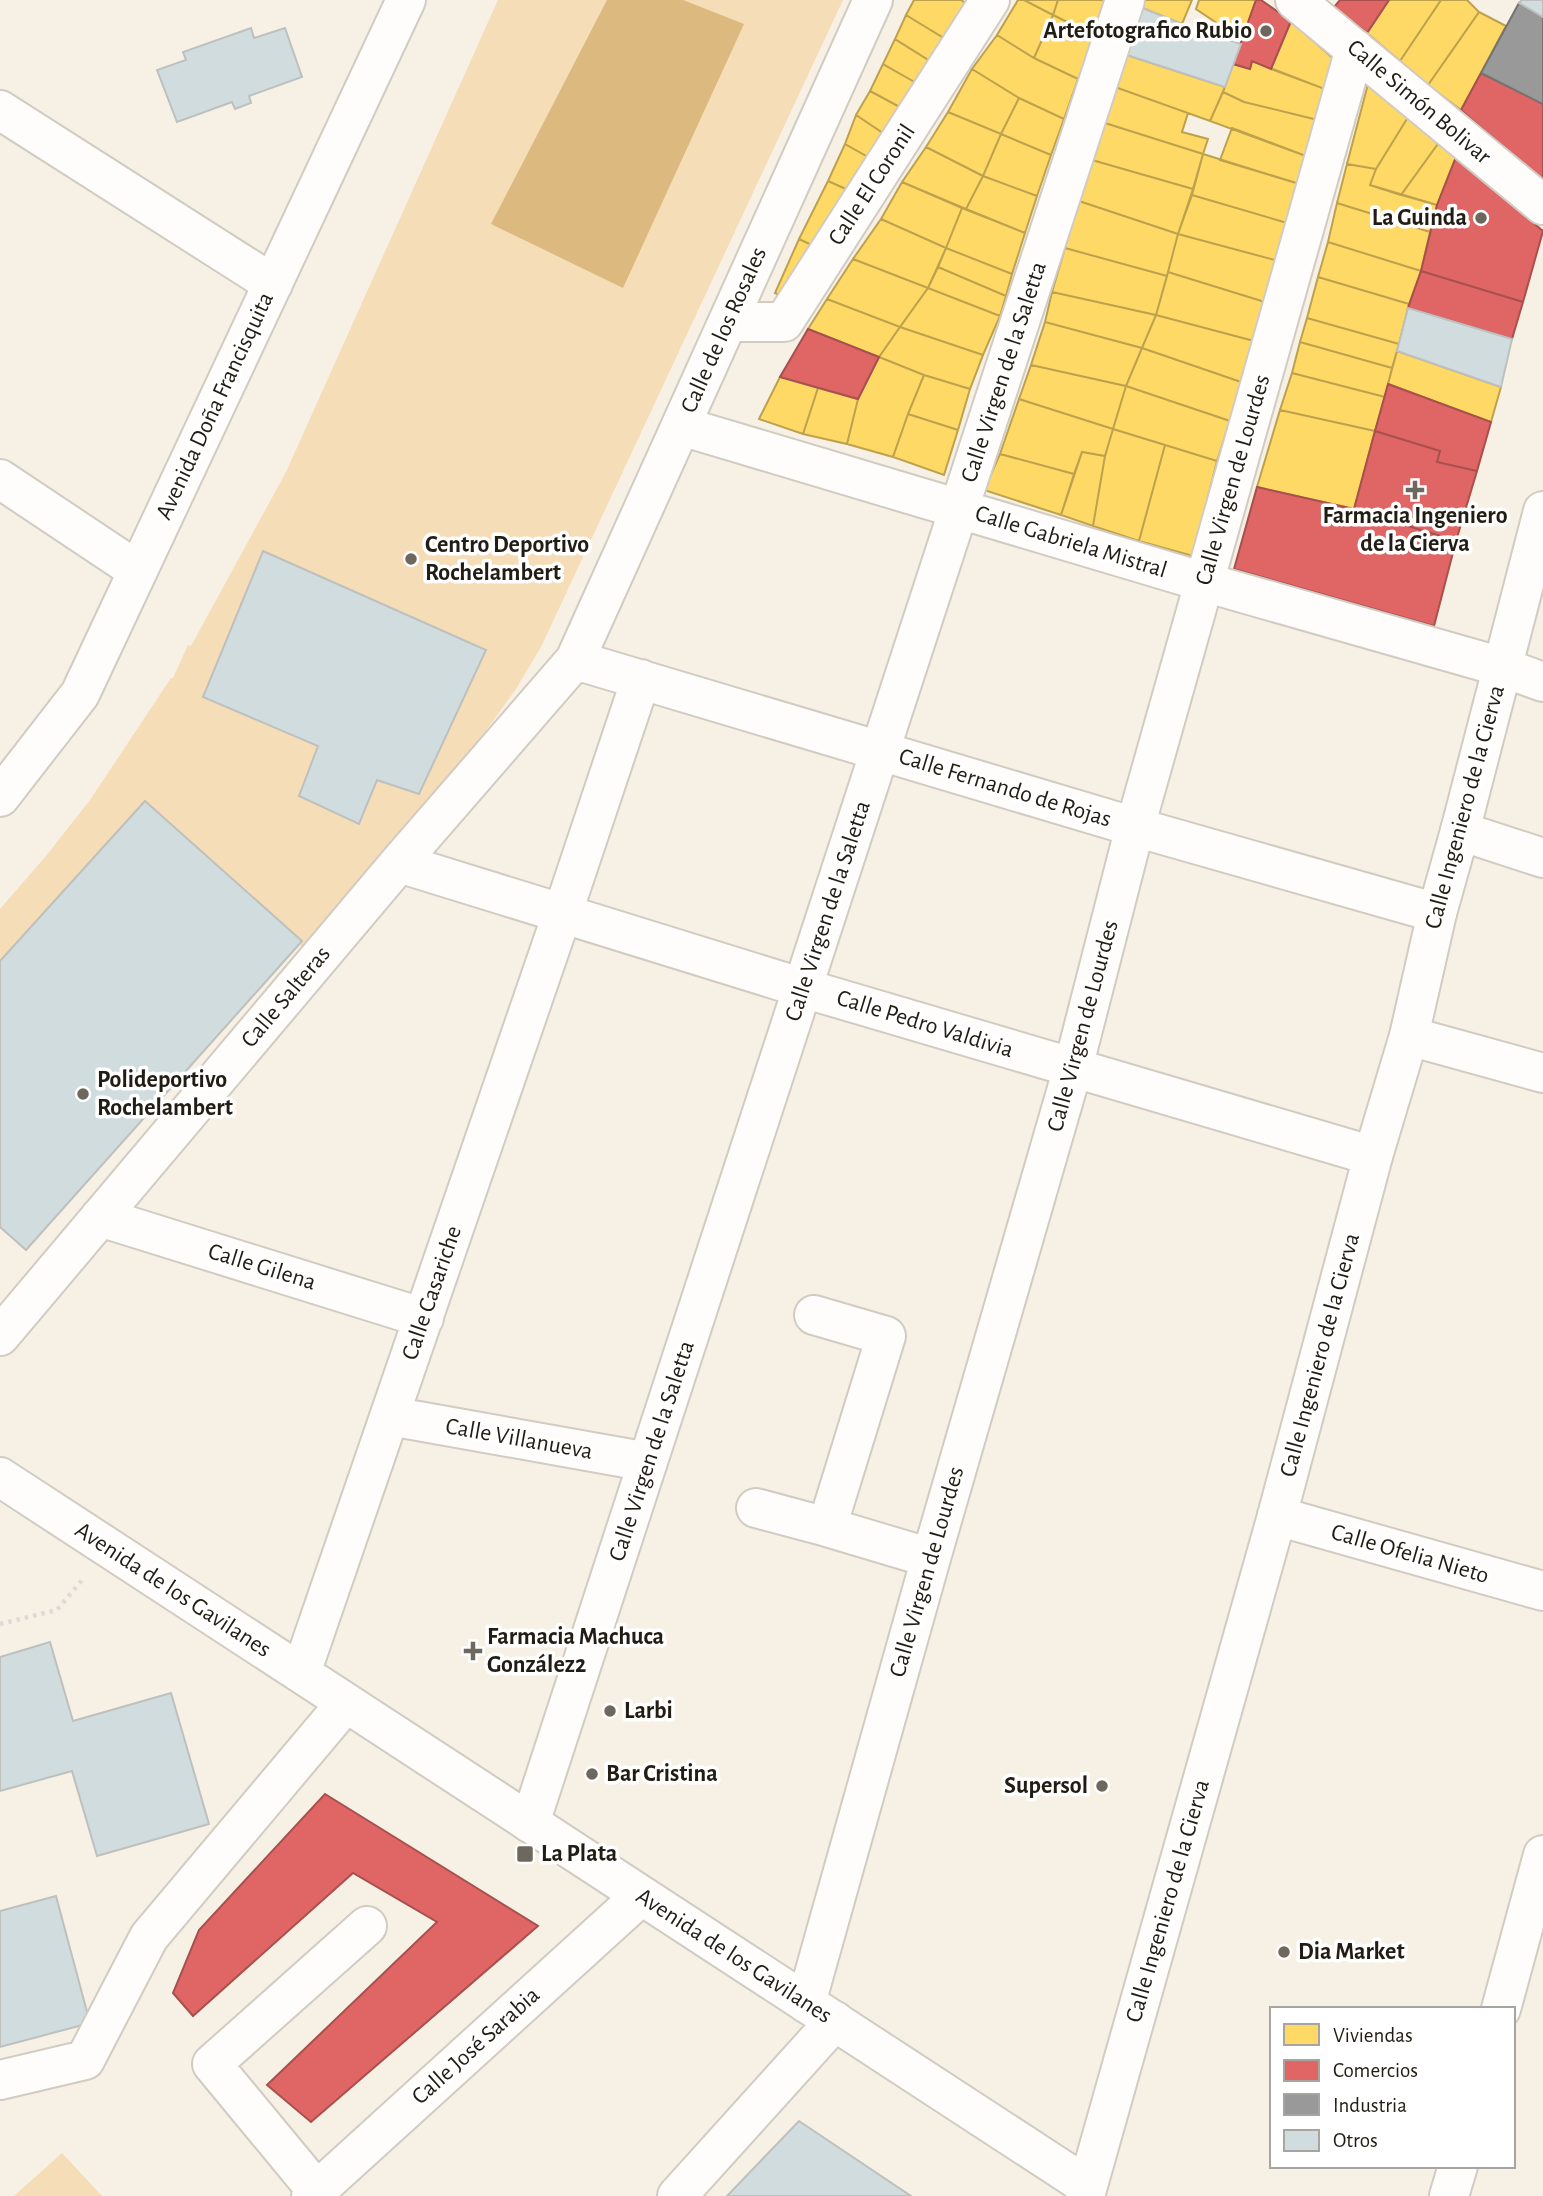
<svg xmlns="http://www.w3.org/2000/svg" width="1543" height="2196" viewBox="0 0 1543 2196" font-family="'Alegreya Sans',sans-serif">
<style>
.green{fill:#f5ddb7}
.water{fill:#dcb97e}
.homes{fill:#ffd966;stroke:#bda14d;stroke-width:2}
.shops{fill:#e06666;stroke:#a7504d;stroke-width:2}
.industry{fill:#999;stroke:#757471;stroke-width:2}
.building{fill:#d0dcde;stroke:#bec0be;stroke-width:2}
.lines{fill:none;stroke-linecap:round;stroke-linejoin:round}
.street-casing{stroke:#d1cbc2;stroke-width:42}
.secondary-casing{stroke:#d1cbc2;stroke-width:42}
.path{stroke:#dddad7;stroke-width:4.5;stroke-dasharray:3.5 5;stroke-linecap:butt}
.street{stroke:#fefdfb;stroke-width:38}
.secondary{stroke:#fefdfb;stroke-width:38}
.poi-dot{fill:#6d675d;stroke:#fff;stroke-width:2.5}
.labels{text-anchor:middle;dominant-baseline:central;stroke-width:7;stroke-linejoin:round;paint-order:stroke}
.poi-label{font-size:24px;font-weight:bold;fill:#221d14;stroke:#fff;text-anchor:start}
.street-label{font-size:24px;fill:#221d14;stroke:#fff}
</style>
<rect width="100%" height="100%" fill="#f7f0e5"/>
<path class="green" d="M 498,0 L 843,0 L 541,647 L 516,689 L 431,807 L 304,948 L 300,945 L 26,1250 L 0,1228 L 0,909 L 46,856 L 90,800 L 171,678 L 173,678 L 188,645 L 191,646 L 286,472 Z
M 62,2153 L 102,2196 L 14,2196 Z"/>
<path class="water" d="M 607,0 L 683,0 L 744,24 L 623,288 L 491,224 Z"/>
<path class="homes" d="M 914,0 L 961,0 L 972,7 L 952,43 L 906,15 Z
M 1018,0 L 1024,0 L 1053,15 L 1034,58 L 997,35 Z
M 1024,0 L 1058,0 L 1053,15 Z
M 1058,0 L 1106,0 L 1096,36 L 1053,15 Z
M 1142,0 L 1192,0 L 1182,24 L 1140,7 Z
M 1199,0 L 1256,0 L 1242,40 L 1196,9 Z
M 1389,0 L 1441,0 L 1400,61 L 1367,33 Z
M 1441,0 L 1467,0 L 1479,12 L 1428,85 L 1400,61 Z
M 1479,12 L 1506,26 L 1461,110 L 1428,85 Z
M 906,15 L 952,43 L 938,66 L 895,39 Z
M 1053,15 L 1096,36 L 1078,79 L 1034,58 Z
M 1291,21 L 1337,62 L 1330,91 L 1271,69 Z
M 997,35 L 1034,58 L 1078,79 L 1064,119 L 1019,98 L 972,69 Z
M 895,39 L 938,66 L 925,88 L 883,64 Z
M 1127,55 L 1225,87 L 1210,121 L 1115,87 Z
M 1252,61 L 1330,91 L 1322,121 L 1244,102 L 1223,92 L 1233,64 L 1250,69 Z
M 883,64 L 925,88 L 909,112 L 870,91 Z
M 972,69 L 1019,98 L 1001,134 L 948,112 Z
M 1368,84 L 1410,114 L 1376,169 L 1347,164 Z
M 1115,87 L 1188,113 L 1182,132 L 1208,139 L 1203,154 L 1105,123 Z
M 870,91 L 909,112 L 892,139 L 856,115 Z
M 1223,92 L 1244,102 L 1322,121 L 1311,158 L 1210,121 Z
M 1019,98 L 1064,119 L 1051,155 L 1001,134 Z
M 948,112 L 1001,134 L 983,176 L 926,147 Z
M 1410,114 L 1440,141 L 1401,195 L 1370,185 L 1376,169 Z
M 856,115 L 892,139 L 877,162 L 845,144 Z
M 1105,123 L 1203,154 L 1193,189 L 1092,160 Z
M 1232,128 L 1311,158 L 1306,186 L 1220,160 Z
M 1001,134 L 1051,155 L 1037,196 L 983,176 Z
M 1440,141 L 1456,157 L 1437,205 L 1401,195 Z
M 845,144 L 877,162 L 857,194 L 828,181 Z
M 926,147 L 983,176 L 966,209 L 902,182 Z
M 1203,154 L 1306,186 L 1294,225 L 1192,195 Z
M 1092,160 L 1193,189 L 1178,234 L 1079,201 Z
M 1347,164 L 1376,169 L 1370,185 L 1437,205 L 1430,232 L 1337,203 Z
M 983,176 L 1037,196 L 1025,233 L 966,209 Z
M 828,181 L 857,194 L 818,248 L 799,239 Z
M 902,182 L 962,208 L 946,248 L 881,219 Z
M 1192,195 L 1294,225 L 1282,262 L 1178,234 Z
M 1079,201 L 1178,234 L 1167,276 L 1065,248 Z
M 1337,203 L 1430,232 L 1421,271 L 1328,242 Z
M 962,208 L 1025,233 L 1012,274 L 946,248 Z
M 881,219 L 946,248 L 928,288 L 853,259 Z
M 1178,234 L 1282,262 L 1268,303 L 1168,272 Z
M 799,239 L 818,248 L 788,300 L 775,293 Z
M 1328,242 L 1421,271 L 1409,304 L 1318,277 Z
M 946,248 L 1012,274 L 1006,296 L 938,267 Z
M 1065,248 L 1167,276 L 1156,315 L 1052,292 Z
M 853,259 L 928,288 L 900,327 L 827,299 Z
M 938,267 L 1006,296 L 1000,316 L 928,288 Z
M 1168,272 L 1268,303 L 1254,341 L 1156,315 Z
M 1318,277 L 1409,304 L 1399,344 L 1307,318 Z
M 928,288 L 1000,316 L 983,355 L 900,327 Z
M 1052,292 L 1156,315 L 1142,348 L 1045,322 Z
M 827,299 L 900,327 L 879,357 L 808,329 Z
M 1156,315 L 1254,341 L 1241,382 L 1142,348 Z
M 1307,318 L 1399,344 L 1392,368 L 1300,342 Z
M 1045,322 L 1142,348 L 1126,386 L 1031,365 Z
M 900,327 L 983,355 L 970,389 L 924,375 L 879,357 Z
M 1300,342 L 1392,368 L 1385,397 L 1292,373 Z
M 1142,348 L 1241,382 L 1230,421 L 1126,386 Z
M 1397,351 L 1501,387 L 1491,422 L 1388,384 Z
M 879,357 L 924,375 L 908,414 L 893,457 L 847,444 L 858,399 Z
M 1031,365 L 1126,386 L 1113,429 L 1019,399 Z
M 1292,373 L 1385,397 L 1375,431 L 1280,410 Z
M 924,375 L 970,389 L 958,430 L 908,414 Z
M 780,377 L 818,388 L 803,434 L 759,419 Z
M 1126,386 L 1230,421 L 1217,461 L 1113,429 Z
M 818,388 L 858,399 L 847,444 L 803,434 Z
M 1019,399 L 1113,429 L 1105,456 L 1082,452 L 1074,474 L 1000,454 Z
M 1280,410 L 1375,431 L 1354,509 L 1257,487 Z
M 908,414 L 958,430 L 944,475 L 893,457 Z
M 1113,429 L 1165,445 L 1139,541 L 1093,526 L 1105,456 Z
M 1165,445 L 1217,461 L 1193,556 L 1139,541 Z
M 1082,452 L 1105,456 L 1093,526 L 1061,515 Z
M 1000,454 L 1074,474 L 1061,515 L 984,490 Z"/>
<path class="shops" d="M 1256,0 L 1261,0 L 1291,21 L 1271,69 L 1252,61 L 1250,69 L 1233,64 Z
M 1340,0 L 1389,0 L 1367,33 L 1334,7 Z
M 1481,73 L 1543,104 L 1543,181 L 1461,110 Z
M 1456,157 L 1543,231 L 1523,302 L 1421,271 L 1437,205 Z
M 1421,271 L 1523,302 L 1512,339 L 1408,308 Z
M 808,329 L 879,357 L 858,399 L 780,377 Z
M 1388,384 L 1491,422 L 1477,471 L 1437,462 L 1440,451 L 1375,431 Z
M 1375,431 L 1440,451 L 1437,462 L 1477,471 L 1456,541 L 1354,509 Z
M 1257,487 L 1354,509 L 1456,541 L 1434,626 L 1234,569 Z
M 325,1794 L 538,1926 L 311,2122 L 267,2085 L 437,1922 L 353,1873 L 193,2016 L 173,1993 L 199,1930 Z"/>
<path class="industry" d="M 1519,3 L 1543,17 L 1543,104 L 1481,73 Z"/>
<path class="building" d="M 1522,0 L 1543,0 L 1543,17 L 1519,3 Z
M 1140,7 L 1182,24 L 1241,44 L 1225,87 L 1127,55 Z
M 251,28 L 254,38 L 285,28 L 302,77 L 249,96 L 251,103 L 235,109 L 232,102 L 177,122 L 157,70 L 186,60 L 183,52 Z
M 1408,308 L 1512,339 L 1501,387 L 1397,351 Z
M 263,551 L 486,650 L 419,794 L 377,780 L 359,824 L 299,796 L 318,746 L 203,697 Z
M 145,801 L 302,941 L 26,1250 L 0,1227 L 0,961 Z
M 50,1642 L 73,1721 L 171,1693 L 209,1824 L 97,1856 L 72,1771 L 0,1791 L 0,1657 Z
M 56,1896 L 90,2023 L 0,2047 L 0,1911 Z
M 799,2121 L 911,2196 L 727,2196 Z"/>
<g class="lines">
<defs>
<path id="street" d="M 1295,0 L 1543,205
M 0,110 L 273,284
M 728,322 L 784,322 L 990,0
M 681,426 L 1204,582 L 1502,667 L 1543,682
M 0,479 L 138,571
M 575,660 L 1135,827 L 1437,913
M 0,797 L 80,694 L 406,0
M 1460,831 L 1543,858
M 399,863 L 803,988 L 1373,1156
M 1409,1036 L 1543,1073
M 100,1217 L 424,1318
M 814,1315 L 886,1336 L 827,1527 L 931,1558
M 0,1336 L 399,863 L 575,660 L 873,0
M 390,1416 L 648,1462
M 756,1508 L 827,1527
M 1277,1516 L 1543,1591
M 301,1673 L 568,897 L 641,679
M 530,1823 L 1125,0
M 806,2003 L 931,1558 L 1073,1068 L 1135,827 L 1355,49
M 1501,2009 L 1543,1855
M 0,2080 L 85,2060 L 149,1937 L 345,1704
M 317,2191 L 212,2064 L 367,1926
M 311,2196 L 641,1896
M 677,2196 L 835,2021
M 1449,2196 L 1458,2166"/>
<path id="secondary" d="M 0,1477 L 1087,2186
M 1085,2196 L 1277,1516 L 1373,1156 L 1409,1036 L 1437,913 L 1460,831 L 1543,511"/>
</defs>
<use href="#street" class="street-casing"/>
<use href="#secondary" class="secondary-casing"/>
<path class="path" d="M 0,1624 L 57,1610 L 82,1580"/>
<use href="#street" class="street"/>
<use href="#secondary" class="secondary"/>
</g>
<g class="poi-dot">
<circle cx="1266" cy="31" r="7"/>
<circle cx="1481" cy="218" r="7"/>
<path d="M1411.5 479.5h7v7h7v7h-7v7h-7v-7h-7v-7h7z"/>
<circle cx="411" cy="559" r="7"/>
<circle cx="83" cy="1094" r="7"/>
<path d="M469.5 1640.5h7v7h7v7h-7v7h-7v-7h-7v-7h7z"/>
<circle cx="610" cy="1711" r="7"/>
<circle cx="592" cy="1774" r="7"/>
<circle cx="1102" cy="1786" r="7"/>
<rect x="516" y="1845" width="18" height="18" rx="3.5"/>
<circle cx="1284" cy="1952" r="7"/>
</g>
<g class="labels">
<g class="poi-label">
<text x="1252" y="31" text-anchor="end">Artefotografico Rubio</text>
<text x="1467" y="218" text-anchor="end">La Guinda</text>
<text x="1415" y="516" text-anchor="middle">Farmacia Ingeniero<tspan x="1415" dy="28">de la Cierva</tspan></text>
<text x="425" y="545">Centro Deportivo<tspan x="425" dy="28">Rochelambert</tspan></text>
<text x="97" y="1080">Polideportivo<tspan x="97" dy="28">Rochelambert</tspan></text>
<text x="487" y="1637">Farmacia Machuca<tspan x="487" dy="28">González2</tspan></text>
<text x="624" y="1711">Larbi</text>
<text x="606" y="1774">Bar Cristina</text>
<text x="1088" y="1786" text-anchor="end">Supersol</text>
<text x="541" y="1854">La Plata</text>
<text x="1298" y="1952">Dia Market</text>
</g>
<g class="street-label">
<text transform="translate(1419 102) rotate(40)">Calle Simón Bolivar</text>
<text transform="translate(872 185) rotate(-57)">Calle El Coronil</text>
<text transform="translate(724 330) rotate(-66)">Calle de los Rosales</text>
<text transform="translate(1004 372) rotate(-72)">Calle Virgen de la Saletta</text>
<text transform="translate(215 406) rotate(-65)">Avenida Doña Francisquita</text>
<text transform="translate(1233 480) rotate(-74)">Calle Virgen de Lourdes</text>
<text transform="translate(1071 542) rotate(17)">Calle Gabriela Mistral</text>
<text transform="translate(1005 788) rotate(17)">Calle Fernando de Rojas</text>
<text transform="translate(1465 807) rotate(-75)">Calle Ingeniero de la Cierva</text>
<text transform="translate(828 911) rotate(-72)">Calle Virgen de la Saletta</text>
<text transform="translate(286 997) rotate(-50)">Calle Salteras</text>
<text transform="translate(925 1024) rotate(17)">Calle Pedro Valdivia</text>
<text transform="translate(1083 1026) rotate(-75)">Calle Virgen de Lourdes</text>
<text transform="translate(262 1267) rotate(17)">Calle Gilena</text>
<text transform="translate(432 1293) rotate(-71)">Calle Casariche</text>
<text transform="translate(1320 1355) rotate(-75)">Calle Ingeniero de la Cierva</text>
<text transform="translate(519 1439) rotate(10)">Calle Villanueva</text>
<text transform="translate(652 1451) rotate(-72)">Calle Virgen de la Saletta</text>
<text transform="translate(1410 1554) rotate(16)">Calle Ofelia Nieto</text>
<text transform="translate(927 1572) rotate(-74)">Calle Virgen de Lourdes</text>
<text transform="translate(173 1590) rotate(33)">Avenida de los Gavilanes</text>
<text transform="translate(1168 1901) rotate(-74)">Calle Ingeniero de la Cierva</text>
<text transform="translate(734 1956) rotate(33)">Avenida de los Gavilanes</text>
<text transform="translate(476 2046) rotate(-42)">Calle José Sarabia</text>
</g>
</g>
<rect x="1270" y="2007" width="245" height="161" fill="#ffffff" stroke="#a7a5a1" stroke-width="2"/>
<rect x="1284" y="2024" width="35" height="21" fill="#ffd966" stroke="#a7a5a1" stroke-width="2"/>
<text x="1333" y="2042" font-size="21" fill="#221d14">Viviendas</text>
<rect x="1284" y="2060" width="35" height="21" fill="#e06666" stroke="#a7a5a1" stroke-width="2"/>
<text x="1333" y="2077" font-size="21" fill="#221d14">Comercios</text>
<rect x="1284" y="2094" width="35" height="21" fill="#999999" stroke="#a7a5a1" stroke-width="2"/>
<text x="1333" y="2112" font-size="21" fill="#221d14">Industria</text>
<rect x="1284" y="2130" width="35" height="21" fill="#d0dcde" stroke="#a7a5a1" stroke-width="2"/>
<text x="1333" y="2147" font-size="21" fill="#221d14">Otros</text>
</svg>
